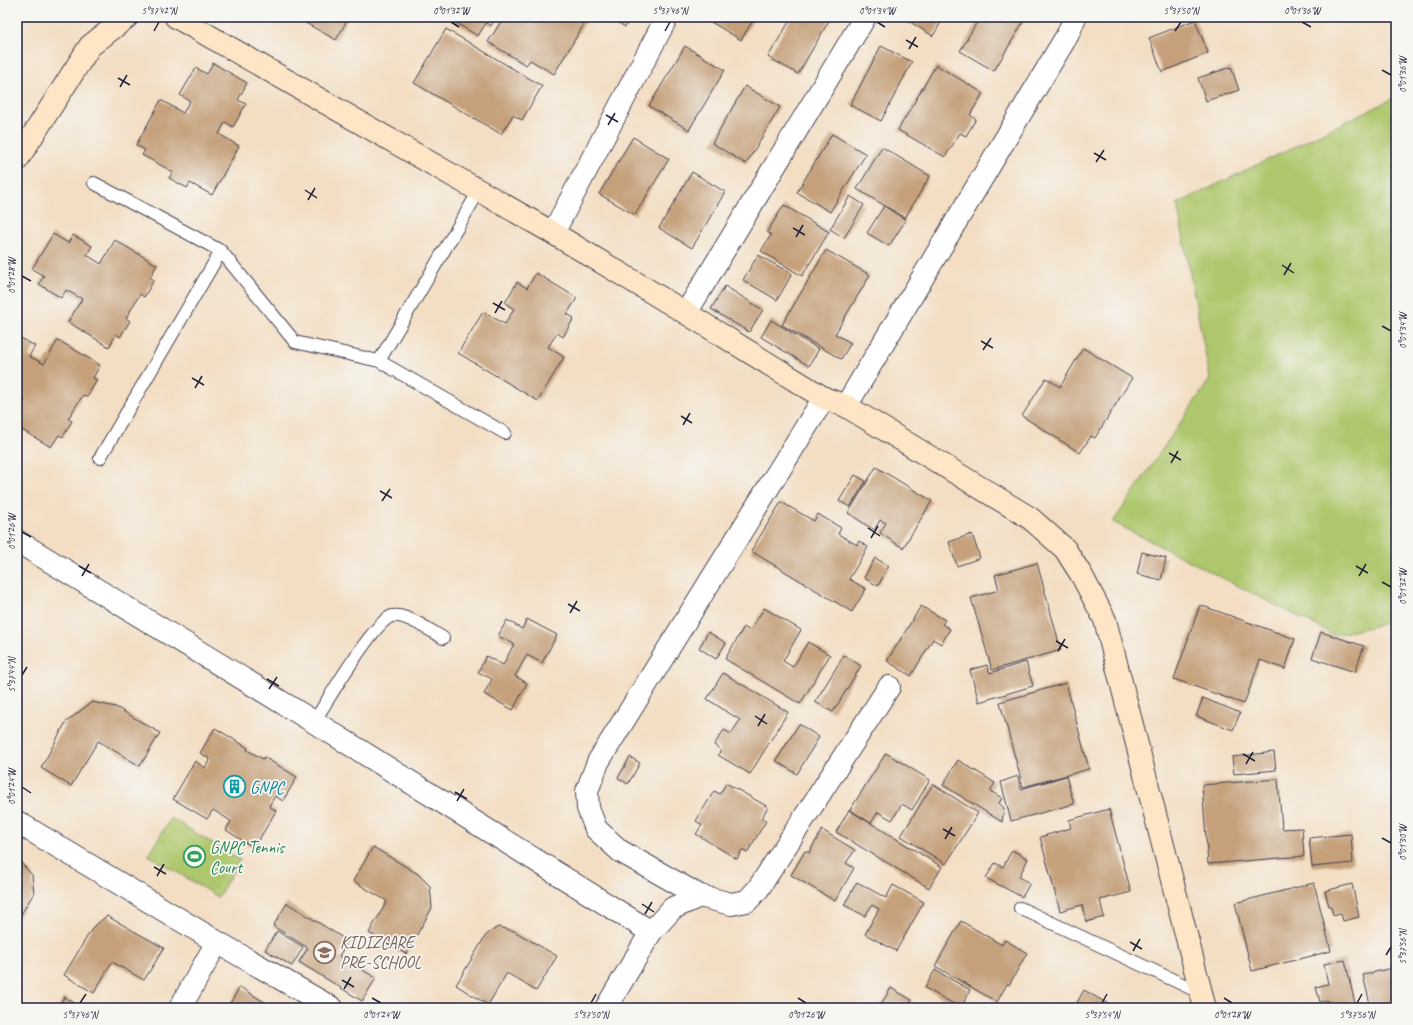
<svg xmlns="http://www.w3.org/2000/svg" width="1413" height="1025" viewBox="0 0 1413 1025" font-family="Caveat,sans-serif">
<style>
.green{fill:#afc76c;stroke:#687454}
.building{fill:#c5a07a}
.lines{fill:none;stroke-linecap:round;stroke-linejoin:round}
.lane-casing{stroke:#413e4f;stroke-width:14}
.street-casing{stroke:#413e4f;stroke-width:24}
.secondary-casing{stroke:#413e4f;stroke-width:24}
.lane{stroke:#fff;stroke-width:12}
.street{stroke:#fff;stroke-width:22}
.secondary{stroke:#fde5c5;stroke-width:22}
.ticks{fill:none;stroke:#22223b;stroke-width:1.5}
.labels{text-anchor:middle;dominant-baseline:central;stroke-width:3.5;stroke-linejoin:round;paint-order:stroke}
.culture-label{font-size:17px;fill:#0d838f;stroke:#f6f6f2;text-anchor:start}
.leisure-label{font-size:17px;fill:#27864d;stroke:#f6f6f2;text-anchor:start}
.education-label{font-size:17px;fill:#785e54;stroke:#f6f6f2;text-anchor:start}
.neatline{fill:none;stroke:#22223b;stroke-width:1.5}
.ticks-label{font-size:10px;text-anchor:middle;fill:#22223b}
</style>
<rect width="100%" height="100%" fill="#f6f6f2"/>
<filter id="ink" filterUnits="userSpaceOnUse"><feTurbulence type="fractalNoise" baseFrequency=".025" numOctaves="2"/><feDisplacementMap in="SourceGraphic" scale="8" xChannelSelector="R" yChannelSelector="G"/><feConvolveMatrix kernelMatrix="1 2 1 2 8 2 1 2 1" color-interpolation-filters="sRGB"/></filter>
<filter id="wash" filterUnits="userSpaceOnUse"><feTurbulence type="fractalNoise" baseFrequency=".012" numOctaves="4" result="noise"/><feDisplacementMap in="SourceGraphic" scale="16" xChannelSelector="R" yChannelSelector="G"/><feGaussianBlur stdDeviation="0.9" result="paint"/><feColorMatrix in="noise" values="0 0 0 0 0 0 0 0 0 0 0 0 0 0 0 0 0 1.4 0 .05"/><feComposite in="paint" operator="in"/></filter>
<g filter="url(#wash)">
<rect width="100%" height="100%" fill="#f3dec3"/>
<path class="green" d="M 1396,97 L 1396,621 L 1334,635 L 1113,522 L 1210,379 L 1177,204 Z
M 171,818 L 240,860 L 218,897 L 148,855 Z"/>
<g id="blocks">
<path class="building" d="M 295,17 L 349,17 L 336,40 Z
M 446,17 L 496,17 L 491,26 L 486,23 L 478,36 Z
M 504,17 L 580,17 L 586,21 L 554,74 L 530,60 L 526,65 L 488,42 Z
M 609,17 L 631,17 L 625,27 Z
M 707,17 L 755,17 L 741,40 L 706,19 Z
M 792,17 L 827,17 L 830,19 L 798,74 L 768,57 Z
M 902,17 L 944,17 L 933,36 Z
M 980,17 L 1026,17 L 994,71 L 960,51 Z
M 1195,20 L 1208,53 L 1162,72 L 1149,38 Z
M 446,29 L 542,86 L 522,120 L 513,115 L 501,134 L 414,83 Z
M 685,46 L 725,70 L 689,130 L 649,106 Z
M 881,46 L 912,62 L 881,121 L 850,105 Z
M 213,63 L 247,83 L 238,100 L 246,104 L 233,127 L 225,122 L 219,134 L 239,146 L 212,195 L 190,183 L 187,188 L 169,178 L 173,172 L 142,155 L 145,150 L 136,145 L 161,100 L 183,113 L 190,101 L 180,95 L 196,68 L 207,74 Z
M 936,65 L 983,93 L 970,115 L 976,119 L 966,136 L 960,133 L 945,157 L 898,130 Z
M 1231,67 L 1239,90 L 1206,101 L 1198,78 Z
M 745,86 L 780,107 L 746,164 L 712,143 Z
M 832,134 L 866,154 L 830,212 L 797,192 Z
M 633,137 L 669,159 L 635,215 L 599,194 Z
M 882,147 L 930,176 L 905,218 L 857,189 Z
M 692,172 L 725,192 L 692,248 L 659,228 Z
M 850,196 L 864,205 L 844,238 L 830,229 Z
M 784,205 L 829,232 L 802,276 L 761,251 L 771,235 L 767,232 Z
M 884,206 L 906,220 L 889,246 L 867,233 Z
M 53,234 L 68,243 L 73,235 L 92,246 L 87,255 L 101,264 L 115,240 L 157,265 L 150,277 L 154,280 L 144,297 L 140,294 L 126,318 L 130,321 L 120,337 L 116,334 L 109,347 L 68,322 L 82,299 L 66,290 L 61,298 L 39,284 L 44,276 L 32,269 Z
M 826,250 L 870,275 L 835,334 L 851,343 L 841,359 L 782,325 Z
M 758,255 L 792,274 L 777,300 L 743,280 Z
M 536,273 L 577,298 L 567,314 L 574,318 L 563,337 L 557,333 L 548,347 L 564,357 L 538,401 L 458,353 L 483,312 L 505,324 L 514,309 L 505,303 L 517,282 L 527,288 Z
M 725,286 L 763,310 L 749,332 L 711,309 Z
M 771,320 L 819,349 L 809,366 L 761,337 Z
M 17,336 L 35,346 L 29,356 L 44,364 L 58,340 L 100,365 L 93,378 L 97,380 L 87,397 L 83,395 L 68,419 L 72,421 L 63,437 L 59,435 L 51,447 L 17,427 L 17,413 L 25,400 L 17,395 Z
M 1083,348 L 1132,378 L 1095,438 L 1091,436 L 1080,453 L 1022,416 L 1046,378 L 1060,387 Z
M 876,467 L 932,501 L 903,548 L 880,533 L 886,523 L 880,520 L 874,530 L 848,513 Z
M 855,475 L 866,481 L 850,507 L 839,501 Z
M 781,502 L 814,521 L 818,514 L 841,528 L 838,534 L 857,545 L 859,541 L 868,547 L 849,579 L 866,589 L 852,612 L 751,551 Z
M 972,534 L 980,558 L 957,566 L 949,542 Z
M 1142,552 L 1166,558 L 1161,580 L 1137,574 Z
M 875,558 L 889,566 L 878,586 L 864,578 Z
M 1037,563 L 1061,650 L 992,670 L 971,598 L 999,590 L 995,575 Z
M 1200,605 L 1295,639 L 1285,669 L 1260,660 L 1244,704 L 1174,679 Z
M 921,606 L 945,620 L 942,624 L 950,629 L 941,644 L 933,639 L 911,676 L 887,661 Z
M 764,608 L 801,630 L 783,661 L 793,667 L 808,642 L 830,655 L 800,704 L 725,659 L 744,627 L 750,631 Z
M 527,619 L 557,635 L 542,663 L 527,655 L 515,676 L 527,683 L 513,710 L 484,694 L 492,679 L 478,672 L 486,656 L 503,665 L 514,644 L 498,636 L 507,620 L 522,629 Z
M 708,632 L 726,643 L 716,659 L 699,648 Z
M 1321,632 L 1364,646 L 1355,672 L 1312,658 Z
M 844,655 L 861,666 L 833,712 L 815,702 Z
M 1026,662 L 1033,686 L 979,702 L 970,670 L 987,665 L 990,673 Z
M 723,673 L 788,712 L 750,774 L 718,755 L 721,750 L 714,745 L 724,730 L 731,734 L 740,720 L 707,699 Z
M 1066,683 L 1089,769 L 1023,787 L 1000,702 Z
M 1203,698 L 1240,713 L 1233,730 L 1196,716 Z
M 92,702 L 116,707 L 160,733 L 140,766 L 98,741 L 71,786 L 41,768 L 66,722 Z
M 799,724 L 819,737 L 797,774 L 776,761 Z
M 215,728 L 248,748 L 247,750 L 263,759 L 264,757 L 297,777 L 283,801 L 275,796 L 269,806 L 276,811 L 254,848 L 226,830 L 231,821 L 213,810 L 207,819 L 173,799 L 195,761 L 205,768 L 210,759 L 200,753 Z
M 1274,752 L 1276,770 L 1234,774 L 1232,757 Z
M 886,753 L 930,780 L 912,810 L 902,804 L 892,820 L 878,812 L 871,823 L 850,810 Z
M 630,757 L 640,763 L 628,784 L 618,778 Z
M 958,760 L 995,783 L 990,791 L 1002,798 L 999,803 L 1004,808 L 1002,822 L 943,785 Z
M 1018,776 L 1021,789 L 1066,776 L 1074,804 L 1011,821 L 1001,782 Z
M 1278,779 L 1282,829 L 1302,828 L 1304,856 L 1208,864 L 1202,785 Z
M 726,783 L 768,807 L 761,819 L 766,821 L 747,853 L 742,850 L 737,859 L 696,834 L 702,825 L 696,821 L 714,791 L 720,794 Z
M 933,784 L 978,813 L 946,864 L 901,836 Z
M 1109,809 L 1131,892 L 1100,900 L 1104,917 L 1086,922 L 1082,905 L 1060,911 L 1040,837 L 1071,828 L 1069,820 Z
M 849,810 L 942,867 L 929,888 L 836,832 Z
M 822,830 L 855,850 L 846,863 L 854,868 L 835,901 L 791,875 L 805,851 L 809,853 Z
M 1351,834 L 1353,863 L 1312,867 L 1309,838 Z
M 373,847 L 418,874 L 430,886 L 432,908 L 406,954 L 369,933 L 387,901 L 353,881 Z
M 1012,850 L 1028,859 L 1019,877 L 1030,883 L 1022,897 L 986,878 L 995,863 L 1003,867 Z
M 17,858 L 32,875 L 34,893 L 17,921 Z
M 857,882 L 886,898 L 893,885 L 924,902 L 896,951 L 865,934 L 879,909 L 872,905 L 865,916 L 844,905 Z
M 1314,883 L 1331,951 L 1252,971 L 1235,903 Z
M 1352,884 L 1359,917 L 1343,921 L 1341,913 L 1333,915 L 1331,906 L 1329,906 L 1325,891 Z
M 287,903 L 348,941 L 339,956 L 376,978 L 362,1001 L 299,962 L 308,948 L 273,926 Z
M 107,916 L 164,948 L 144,980 L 112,962 L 94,993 L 64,975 L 93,927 Z
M 961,921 L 1002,945 L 1005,940 L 1027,953 L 1009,985 L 1007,984 L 997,1002 L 935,966 Z
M 498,927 L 514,931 L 557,956 L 536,991 L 507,973 L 488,1005 L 456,985 L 486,935 Z
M 277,931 L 303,947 L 292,966 L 265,950 Z
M 1345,960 L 1356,1008 L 1329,1008 L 1327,1000 L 1320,1002 L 1316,987 L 1328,984 L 1324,964 Z
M 1396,967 L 1396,1008 L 1371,1008 L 1363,975 Z
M 935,970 L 970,990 L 961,1008 L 925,988 Z
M 240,987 L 274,1008 L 227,1008 Z
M 891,988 L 912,1000 L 907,1008 L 879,1008 Z
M 1084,990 L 1115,1008 L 1074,1008 Z
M 64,997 L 83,1008 L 58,1008 Z"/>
</g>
</g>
<g filter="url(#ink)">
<use href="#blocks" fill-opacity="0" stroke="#413e4f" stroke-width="1"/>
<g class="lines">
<defs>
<path id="lane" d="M 94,183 L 221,251 L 295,342 L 379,361 L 505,433
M 379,361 L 479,191
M 100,458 L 221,251
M 314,722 C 326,703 374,621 392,616 C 406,613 431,631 443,638
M 1020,908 L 1201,993"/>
<path id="street" d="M 553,233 L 667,17
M 686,313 L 865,17
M 846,406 L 1068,34 L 1075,17
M 17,541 L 314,722 L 651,932
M 17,822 L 217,942 L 332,1008
M 700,896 L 620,851 L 596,829 L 588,808 L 587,791 L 598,762 L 824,398
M 180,1008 L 217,942
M 606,1008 L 651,932 L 673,908 L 700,896 L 731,904 L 747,901 L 758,889 L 889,687"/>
<path id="secondary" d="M 176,17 L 553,233 L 686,313 L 824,398 L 846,406 L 1030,518 L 1065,549 L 1082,576 L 1105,620 L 1205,1008
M 17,160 L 90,46 L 127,17"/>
</defs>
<use href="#lane" class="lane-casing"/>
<use href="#street" class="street-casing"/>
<use href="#secondary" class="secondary-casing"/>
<use href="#lane" class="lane"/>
<use href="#street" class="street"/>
<use href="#secondary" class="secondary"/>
</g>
</g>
<path class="ticks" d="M 451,22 L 459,27M 877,22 L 885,27M 1302,22 L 1311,27M 154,31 L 159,22M 665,31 L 670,22M 1175,31 L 1181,22M 906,40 L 918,47M 909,49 L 916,37M 1382,70 L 1391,75M 118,78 L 130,85M 120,87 L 127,75M 606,115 L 618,122M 608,125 L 615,113M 1094,153 L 1106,160M 1096,162 L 1104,150M 305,190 L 317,198M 308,200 L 315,188M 793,228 L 805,235M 796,237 L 803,225M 1282,265 L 1294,273M 1284,275 L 1291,263M 22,276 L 31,281M 493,303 L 505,310M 495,313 L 502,301M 1382,326 L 1391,331M 981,341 L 993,348M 983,350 L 991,338M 192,378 L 204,385M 195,388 L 202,376M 681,416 L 692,423M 683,425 L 690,413M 1169,453 L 1181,460M 1171,463 L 1178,451M 380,491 L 392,498M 382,501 L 390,489M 868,528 L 880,536M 22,532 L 31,537M 871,538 L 878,526M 79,566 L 91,573M 1356,566 L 1368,573M 82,576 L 89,564M 1359,576 L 1366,564M 1382,582 L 1391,587M 568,604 L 580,611M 570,613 L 577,601M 1056,641 L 1068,648M 1058,651 L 1065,639M 22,675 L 27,667M 267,679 L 279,686M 269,689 L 277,677M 755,716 L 767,724M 758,726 L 765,714M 1243,754 L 1255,761M 1246,764 L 1253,752M 22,787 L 31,793M 455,792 L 467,799M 457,801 L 464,789M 943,829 L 955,836M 1382,838 L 1391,843M 945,839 L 952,827M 154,867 L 166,874M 157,876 L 164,864M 642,904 L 654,912M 645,914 L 652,902M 1130,942 L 1142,949M 1133,951 L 1140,939M 1386,955 L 1391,947M 342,980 L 354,987M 344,989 L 351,977M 372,998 L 381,1003M 798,998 L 806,1003M 1224,998 L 1232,1003M 80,1003 L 86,994M 591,1003 L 596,994M 1102,1003 L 1107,994M 1357,1003 L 1362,994"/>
<defs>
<symbol id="building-ring" viewBox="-11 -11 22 22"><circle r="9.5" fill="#f6f6f2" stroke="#0f9aa8" stroke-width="1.5"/><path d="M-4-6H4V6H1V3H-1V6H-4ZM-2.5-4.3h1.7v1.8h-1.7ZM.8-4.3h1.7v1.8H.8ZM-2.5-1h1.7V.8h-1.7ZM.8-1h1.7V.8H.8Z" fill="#0f9aa8"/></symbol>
<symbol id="stadium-ring" viewBox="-11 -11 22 22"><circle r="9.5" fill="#f6f6f2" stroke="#2e9e5b" stroke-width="1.5"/><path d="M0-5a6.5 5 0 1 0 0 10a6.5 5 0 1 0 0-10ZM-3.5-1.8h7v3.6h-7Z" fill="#2e9e5b"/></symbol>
<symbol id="school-ring" viewBox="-11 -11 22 22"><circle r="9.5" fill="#f6f6f2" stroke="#8d6e63" stroke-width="1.5"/><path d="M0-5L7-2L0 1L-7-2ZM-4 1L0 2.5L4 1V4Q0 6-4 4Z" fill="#8d6e63"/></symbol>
</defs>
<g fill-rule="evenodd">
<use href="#building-ring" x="222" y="774" width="25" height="25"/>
<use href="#stadium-ring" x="182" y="844" width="25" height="25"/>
<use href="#school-ring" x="312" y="940" width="25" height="25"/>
</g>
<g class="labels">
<g class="culture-label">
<text x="250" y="787">GNPC</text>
</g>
<g class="leisure-label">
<text x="210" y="847">GNPC Tennis<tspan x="210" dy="20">Court</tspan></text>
</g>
<g class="education-label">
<text x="340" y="942">KIDIZCARE<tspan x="340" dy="20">PRE-SCHOOL</tspan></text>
</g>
</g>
<rect width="1413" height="1025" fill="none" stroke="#f6f6f2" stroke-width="44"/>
<rect x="22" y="22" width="1369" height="981" class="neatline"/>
<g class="ticks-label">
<text x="159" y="14">5°37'42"N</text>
<text x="451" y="14">0°01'32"W</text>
<text x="670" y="14">5°37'46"N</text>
<text x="877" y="14">0°01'34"W</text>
<text x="1181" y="14">5°37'50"N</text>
<text x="1302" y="14">0°01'36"W</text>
<text transform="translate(1402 75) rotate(-90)" y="4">0°01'36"W</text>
<text transform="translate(11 276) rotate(-90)" y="4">0°01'28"W</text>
<text transform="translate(1402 331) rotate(-90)" y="4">0°01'34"W</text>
<text transform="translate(11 532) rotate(-90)" y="4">0°01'26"W</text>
<text transform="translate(1402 587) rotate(-90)" y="4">0°01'32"W</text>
<text transform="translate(11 675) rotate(-90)" y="4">5°37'44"N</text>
<text transform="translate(11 787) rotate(-90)" y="4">0°01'24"W</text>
<text transform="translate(1402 843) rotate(-90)" y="4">0°01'30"W</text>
<text transform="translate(1402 947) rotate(-90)" y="4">5°37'56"N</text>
<text x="80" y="1018">5°37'46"N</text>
<text x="381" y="1018">0°01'24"W</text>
<text x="591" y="1018">5°37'50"N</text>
<text x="806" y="1018">0°01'26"W</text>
<text x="1102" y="1018">5°37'54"N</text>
<text x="1232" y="1018">0°01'28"W</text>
<text x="1357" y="1018">5°37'56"N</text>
</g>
</svg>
